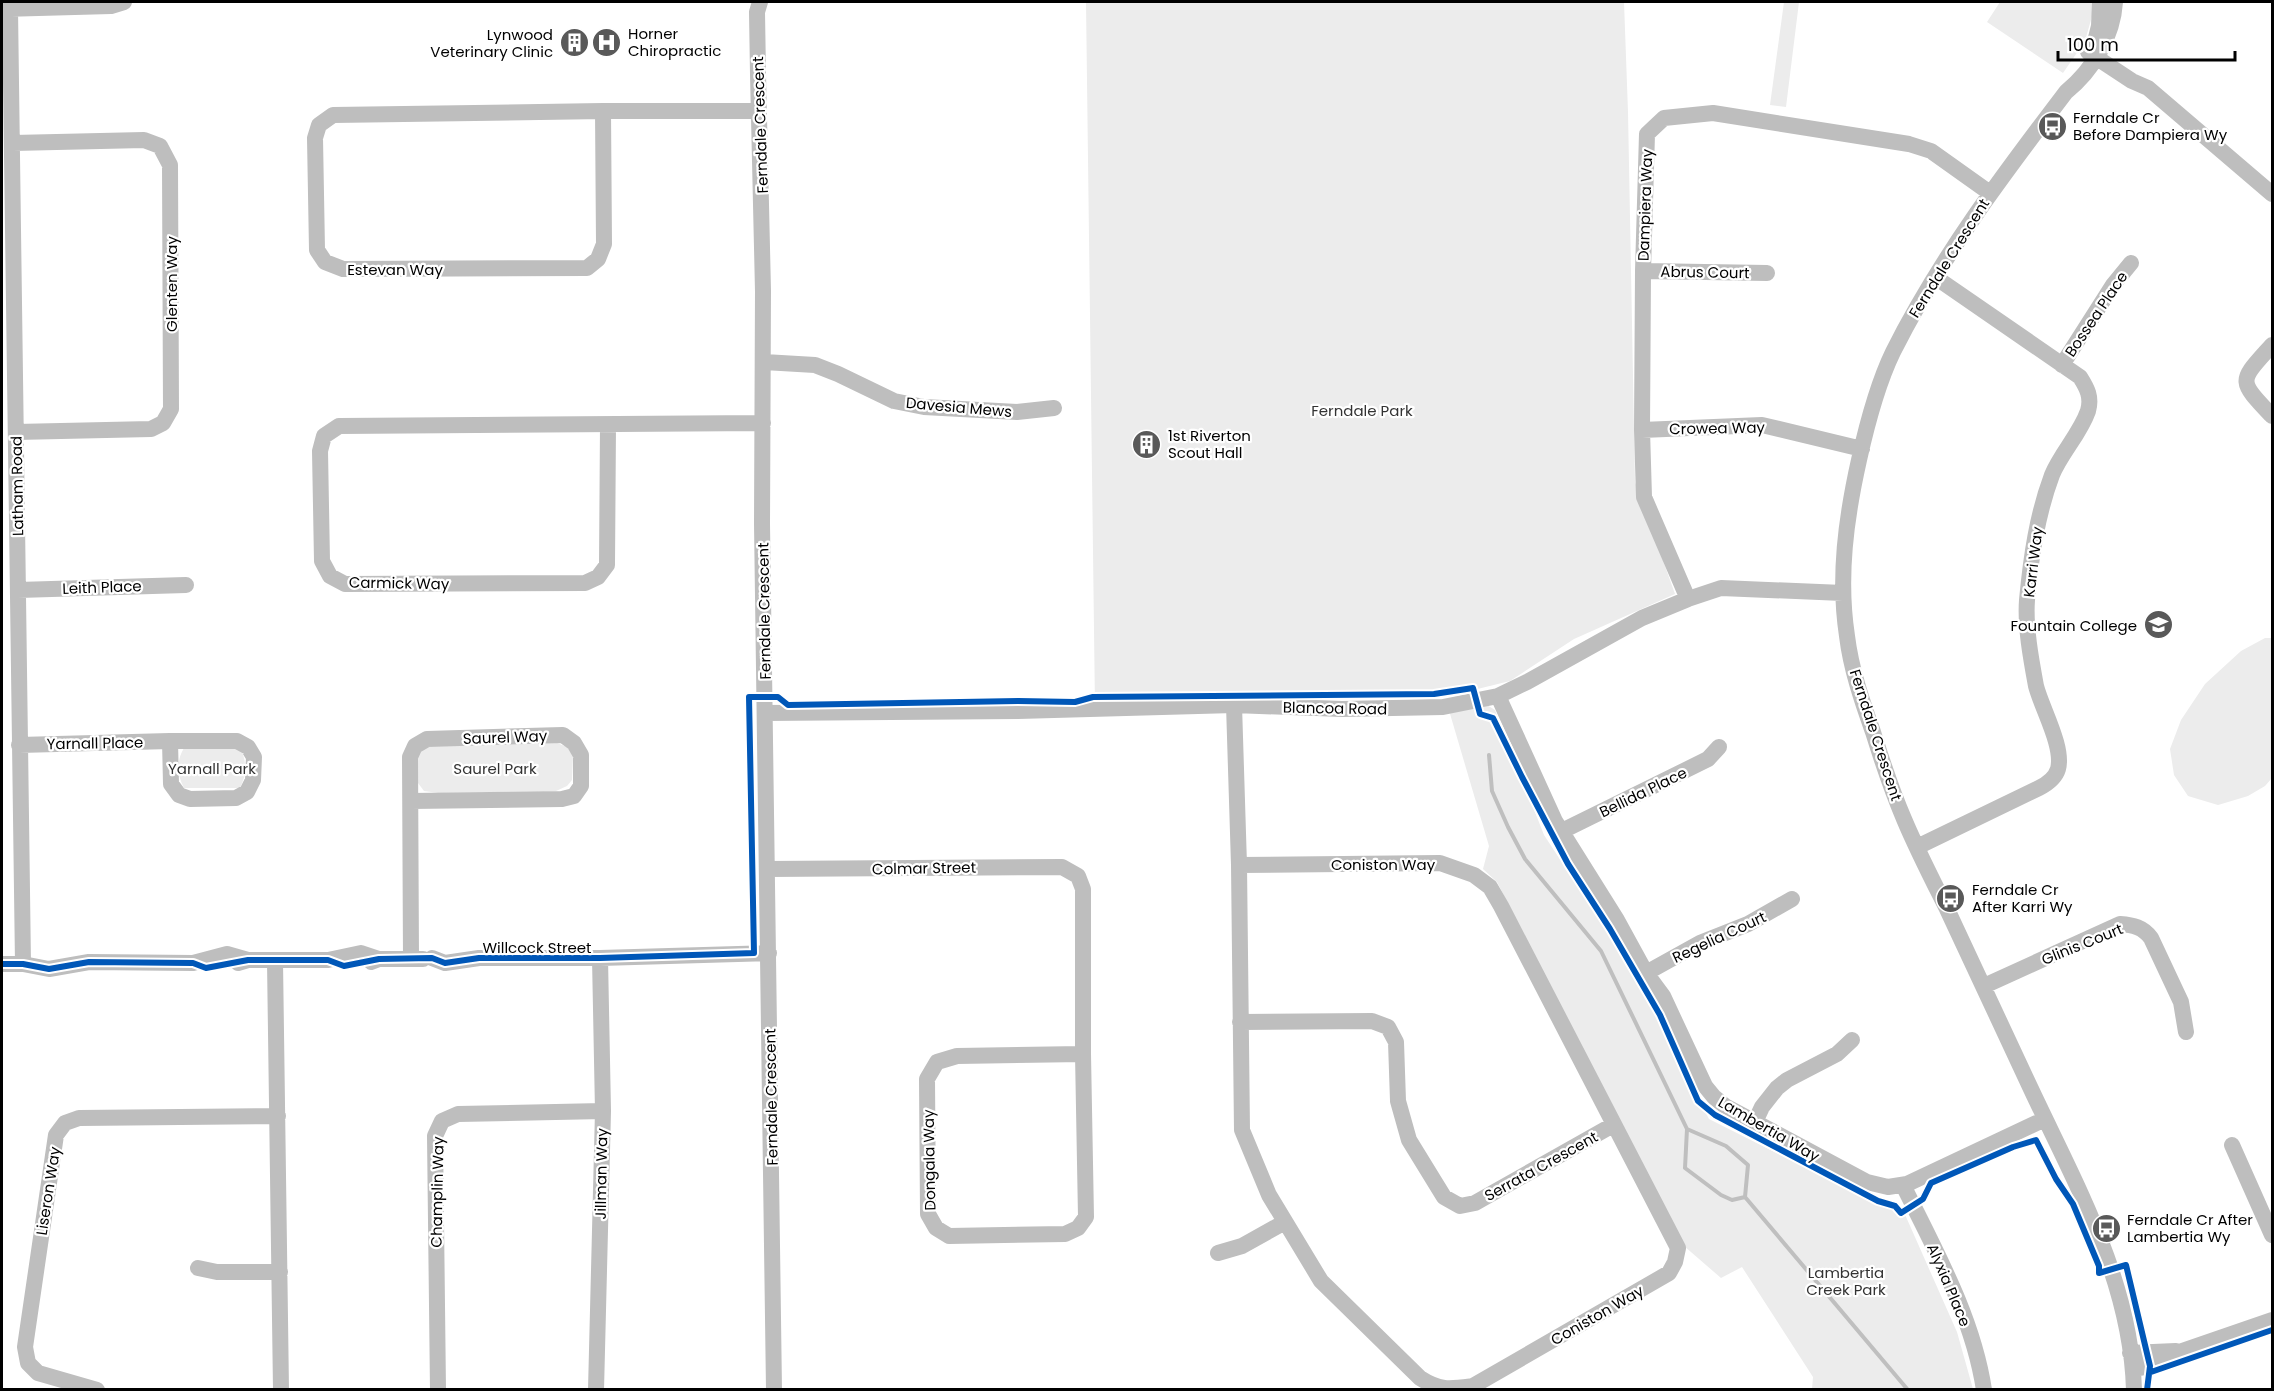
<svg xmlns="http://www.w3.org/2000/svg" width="2274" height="1391" viewBox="0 0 2274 1391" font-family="Poppins,sans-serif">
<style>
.green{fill:#ececec}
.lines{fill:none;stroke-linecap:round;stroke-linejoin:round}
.stream{stroke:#bfbfbf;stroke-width:4}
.minor{stroke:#bebebe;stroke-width:16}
.cycleway-casing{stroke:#fff;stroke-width:10}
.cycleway{stroke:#0057b8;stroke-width:6}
.labels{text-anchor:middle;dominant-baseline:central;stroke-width:4.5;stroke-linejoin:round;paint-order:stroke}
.poi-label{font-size:15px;fill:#000;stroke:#fff;text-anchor:start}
.street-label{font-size:15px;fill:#000;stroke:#fff}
.park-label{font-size:15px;fill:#333;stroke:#fff}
</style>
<rect width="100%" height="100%" fill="#fff"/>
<path class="green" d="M 1086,2 L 1624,2 L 1628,112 L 1635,482 L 1675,594 L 1574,639 L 1510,681 L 1445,697 L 1320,697 L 1095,708 Z
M 1784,2 L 1799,2 L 1786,107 L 1770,105 Z
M 2000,2 L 2096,2 L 2085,41 L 2063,73 L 1987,22 Z
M 2265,638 L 2272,638 L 2272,778 L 2265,786 L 2248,796 L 2218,805 L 2188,796 L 2174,775 L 2170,749 L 2181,720 L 2205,684 L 2241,651 Z
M 1479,700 L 1495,710 L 1544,835 L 1635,974 L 1709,1119 L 1882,1206 L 1903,1210 L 1957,1332 L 1973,1389 L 1812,1389 L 1813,1377 L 1742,1267 L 1721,1278 L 1684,1246 L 1497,882 L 1483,869 L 1489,846 L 1448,707 Z
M 557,743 L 567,747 L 573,756 L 572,780 L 567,786 L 556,791 L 439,793 L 424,791 L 418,783 L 418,756 L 423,747 L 439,744 Z
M 240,747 C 247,762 247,773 240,788 L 184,788 C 177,775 176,761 184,748 Z"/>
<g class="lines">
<path class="stream" d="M 1489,755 L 1492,791 L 1508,827 L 1525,859 L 1601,951 L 1687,1129 L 1726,1146 L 1748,1165 L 1745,1197
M 1687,1129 L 1685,1168 L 1721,1195 L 1732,1200 L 1745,1197
M 1745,1197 L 1908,1390"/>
<path class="minor" d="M 760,2 L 757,12 L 758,74 L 763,291 L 762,524 L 774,1390
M 2115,2 C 2113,36 2093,70 2066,92 C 2003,175 1940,258 1893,352 C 1877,385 1867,424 1859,460 C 1846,518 1838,577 1847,636 C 1851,669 1862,701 1873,732 C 1882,761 1892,791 1904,819 C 1917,850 1932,879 1947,909 C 1975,969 2003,1029 2031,1089 C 2076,1185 2131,1281 2134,1390
M 2,9 L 111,6 L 124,2
M 10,9 L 23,964
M 2095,42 L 2099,26 L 2100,2
M 2088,52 L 2132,81 L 2148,88 L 2272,194
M 603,111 L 604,244 L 598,259 L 587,268 L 343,269 L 325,262 L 317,250 L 315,138 L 319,125 L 333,115 L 603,111 L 758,111
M 13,143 L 144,140 L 160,146 L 170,165 L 171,409 L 163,423 L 151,429 L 16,432
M 1643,271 L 1767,273
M 2272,345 C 2239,382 2237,379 2272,416
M 764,362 L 815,365 L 838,374 L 894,401 L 924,407 L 1017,412 L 1054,408
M 2062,365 L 2113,285 L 2131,263
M 608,425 L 607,565 L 598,577 L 585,583 L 345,584 L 330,576 L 322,561 L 320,451 L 324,436 L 339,426 L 763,423
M 1642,430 L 1762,425 L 1862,449
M 18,590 L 186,585
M 1688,599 L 1644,497 L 1642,430 L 1643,271 L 1647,134 L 1664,118 L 1713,113 L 1909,144 L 1931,151 L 1990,193
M 1498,696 L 1555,821 L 1617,920 L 1646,973 L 1663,996 L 1705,1086 L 1714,1097 L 1725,1106 L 1867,1182 L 1888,1187 L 1907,1184 L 2045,1119
M 1234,705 L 1239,865 L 1242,1130 L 1269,1195 L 1321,1281 L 1420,1378 C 1440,1391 1450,1389 1473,1386 L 1669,1273 L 1675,1262 L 1678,1248 L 1501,906 L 1490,887 L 1474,875 L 1440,863 L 1239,865
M 765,713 L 1018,711 L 1234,705 L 1342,709 L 1443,707 L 1498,696 L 1527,682 L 1642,618 L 1688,599 L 1721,588 L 1843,593
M 19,745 L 170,741 L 237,741 L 248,747 L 254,757 L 253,780 L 247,792 L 236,798 L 190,799 L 179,795 L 171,784 L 170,741
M 411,801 L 562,799 L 574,796 L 581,786 L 581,755 L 574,743 L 563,735 L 427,739 L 415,746 L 410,757 L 411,959
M 1562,831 L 1708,759 L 1719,747
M 1917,847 L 2039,788 C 2047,784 2055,779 2058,769 C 2064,747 2042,709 2036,686 C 2031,659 2025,627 2027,600 C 2031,557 2037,515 2052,475 C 2061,453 2080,434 2088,411 C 2092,397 2087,388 2080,377 L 1935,277
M 768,869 L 1062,867 L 1078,876 L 1083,889 L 1083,1054 L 1086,1217 L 1078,1228 L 1065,1234 L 949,1236 L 936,1228 L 928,1214 L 927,1079 L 937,1062 L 957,1056 L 1083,1054
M 432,958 L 445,963 L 479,958 L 600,958 L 769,953
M 275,961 L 281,1390
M 371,962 L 379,959 L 423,959
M 238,963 L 248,960 L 328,960 L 361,953 L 379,959
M 2,964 L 23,964 L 49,969 L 89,962 L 193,963 L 227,954 L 248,960
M 1646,973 L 1700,943 L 1748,924 L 1792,899
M 1984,986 L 2120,924 C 2133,925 2143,927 2151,938 L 2181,1002 L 2186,1032
M 1240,1022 L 1372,1021 L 1388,1027 L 1396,1042 L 1398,1101 L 1409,1140 L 1444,1197 L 1460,1206 L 1475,1203 L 1613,1125
M 1754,1124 L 1762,1107 L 1777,1088 L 1787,1080 L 1837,1054 L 1852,1040
M 2232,1145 L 2272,1235
M 1903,1185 C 1935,1250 1973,1317 1984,1390
M 1218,1253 L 1242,1246 L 1285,1222
M 198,1268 L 217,1272 L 280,1272
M 2130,1353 L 2176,1351
M 2133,1369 L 2150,1366 L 2182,1351 L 2272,1320
M 97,1390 L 38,1373 L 28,1363 L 25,1347 L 56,1135 L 65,1123 L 79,1118 L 278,1116
M 438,1390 L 435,1136 L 442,1121 L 458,1114 L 603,1111
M 596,1390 L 603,1111 L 600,958"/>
<defs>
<path id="cycleway" d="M 2,964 L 23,964 L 49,969 L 89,962 L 193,963 L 206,968 L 248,960 L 328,960 L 344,966 L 379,959 L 432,958 L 445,963 L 479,958 L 600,958 L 754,953 L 749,697 L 778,697 L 788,705 L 1018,701 L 1075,702 L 1093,697 L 1434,694 L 1473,688 L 1480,714 L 1493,718 L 1522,777 L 1568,864 L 1610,929 L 1660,1015 L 1698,1101 L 1715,1115 L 1878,1201 L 1895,1206 L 1901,1213 L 1923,1199 L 1931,1183 L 2013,1147 L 2036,1140 L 2056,1179 L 2073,1204 L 2099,1266 L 2099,1273 L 2126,1265 L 2150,1366 L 2147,1390
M 2151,1372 L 2272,1330"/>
</defs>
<use href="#cycleway" class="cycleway-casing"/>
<use href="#cycleway" class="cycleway"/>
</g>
<defs>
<symbol id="hospital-disc" viewBox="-11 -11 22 22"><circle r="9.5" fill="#595959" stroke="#fff"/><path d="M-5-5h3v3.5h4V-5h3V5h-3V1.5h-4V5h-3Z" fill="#fff"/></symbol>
<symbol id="building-disc" viewBox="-11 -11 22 22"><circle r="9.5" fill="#595959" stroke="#fff"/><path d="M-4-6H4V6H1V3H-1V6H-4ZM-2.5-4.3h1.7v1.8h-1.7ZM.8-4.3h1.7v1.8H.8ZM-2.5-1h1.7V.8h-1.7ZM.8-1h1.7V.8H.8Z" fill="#fff"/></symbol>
<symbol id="bus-disc" viewBox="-11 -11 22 22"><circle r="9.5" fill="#595959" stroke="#fff"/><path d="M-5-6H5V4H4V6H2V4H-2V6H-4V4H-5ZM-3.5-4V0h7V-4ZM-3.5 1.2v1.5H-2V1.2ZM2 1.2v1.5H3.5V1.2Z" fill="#fff"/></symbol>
<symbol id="school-disc" viewBox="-11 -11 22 22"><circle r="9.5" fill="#595959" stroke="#fff"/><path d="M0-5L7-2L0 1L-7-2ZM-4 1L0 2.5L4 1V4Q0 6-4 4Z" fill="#fff"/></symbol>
</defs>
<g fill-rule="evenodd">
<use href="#hospital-disc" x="590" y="26" width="33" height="33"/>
<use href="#building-disc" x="558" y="26" width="33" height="33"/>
<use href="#bus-disc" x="2036" y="110" width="33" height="33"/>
<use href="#building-disc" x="1130" y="428" width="33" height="33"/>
<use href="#school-disc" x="2142" y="608" width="33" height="33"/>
<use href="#bus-disc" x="1934" y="882" width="33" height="33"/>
<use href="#bus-disc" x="2090" y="1212" width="33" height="33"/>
</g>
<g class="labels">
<g class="poi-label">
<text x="628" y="33">Horner<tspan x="628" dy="17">Chiropractic</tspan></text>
<text x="553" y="34" text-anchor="end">Lynwood<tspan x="553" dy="17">Veterinary Clinic</tspan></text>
<text x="2073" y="117">Ferndale Cr<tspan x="2073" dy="17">Before Dampiera Wy</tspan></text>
<text x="1168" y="435">1st Riverton<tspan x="1168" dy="17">Scout Hall</tspan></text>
<text x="2137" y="625" text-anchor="end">Fountain College</text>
<text x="1972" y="889">Ferndale Cr<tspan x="1972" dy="17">After Karri Wy</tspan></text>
<text x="2127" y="1219">Ferndale Cr After<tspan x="2127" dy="17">Lambertia Wy</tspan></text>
</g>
<g class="street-label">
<text transform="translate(760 125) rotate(-92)">Ferndale Crescent</text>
<text transform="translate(1645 205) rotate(-88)">Dampiera Way</text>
<text transform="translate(1949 258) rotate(-58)">Ferndale Crescent</text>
<text x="395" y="269">Estevan Way</text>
<text transform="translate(1705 272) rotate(1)">Abrus Court</text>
<text transform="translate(171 284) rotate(-90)">Glenten Way</text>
<text transform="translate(2096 314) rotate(-56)">Bossea Place</text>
<text transform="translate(959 407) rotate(5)">Davesia Mews</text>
<text transform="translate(1717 428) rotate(-1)">Crowea Way</text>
<text transform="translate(17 486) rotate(-91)">Latham Road</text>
<text transform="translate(2033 562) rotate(-83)">Karri Way</text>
<text transform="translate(399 583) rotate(1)">Carmick Way</text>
<text transform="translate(102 587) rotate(-2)">Leith Place</text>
<text transform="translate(764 611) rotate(-91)">Ferndale Crescent</text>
<text transform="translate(1335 708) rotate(1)">Blancoa Road</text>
<text transform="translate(1876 735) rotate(72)">Ferndale Crescent</text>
<text transform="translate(505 737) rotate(-2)">Saurel Way</text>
<text transform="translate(95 743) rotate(-1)">Yarnall Place</text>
<text transform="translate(1643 792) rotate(-26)">Bellida Place</text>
<text x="1383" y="864">Coniston Way</text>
<text transform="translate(924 868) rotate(-1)">Colmar Street</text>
<text transform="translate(1719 937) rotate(-25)">Regelia Court</text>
<text transform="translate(2082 944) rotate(-22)">Glinis Court</text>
<text x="537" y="947">Willcock Street</text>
<text transform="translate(771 1097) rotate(-91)">Ferndale Crescent</text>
<text transform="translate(1769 1129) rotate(30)">Lambertia Way</text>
<text transform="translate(929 1160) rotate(-91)">Dongala Way</text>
<text transform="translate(1541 1166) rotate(-29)">Serrata Crescent</text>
<text transform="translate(601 1174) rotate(-89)">Jillman Way</text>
<text transform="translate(48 1191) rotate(-81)">Liseron Way</text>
<text transform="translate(437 1192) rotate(-89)">Champlin Way</text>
<text transform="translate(1949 1285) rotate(67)">Alyxia Place</text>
<text transform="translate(1597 1315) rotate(-30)">Coniston Way</text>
</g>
<g class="park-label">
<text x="1362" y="410">Ferndale Park</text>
<text x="212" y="768">Yarnall Park</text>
<text x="495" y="768">Saurel Park</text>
<text x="1846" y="1272">Lambertia<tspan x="1846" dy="17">Creek Park</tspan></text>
</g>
</g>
<rect width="2274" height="1391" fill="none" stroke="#000000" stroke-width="6"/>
<path d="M2058 51v9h177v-9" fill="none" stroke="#000000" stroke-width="3"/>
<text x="2067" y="51" font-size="18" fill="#000000" stroke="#ffffff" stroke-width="4.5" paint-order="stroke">100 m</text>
</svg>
